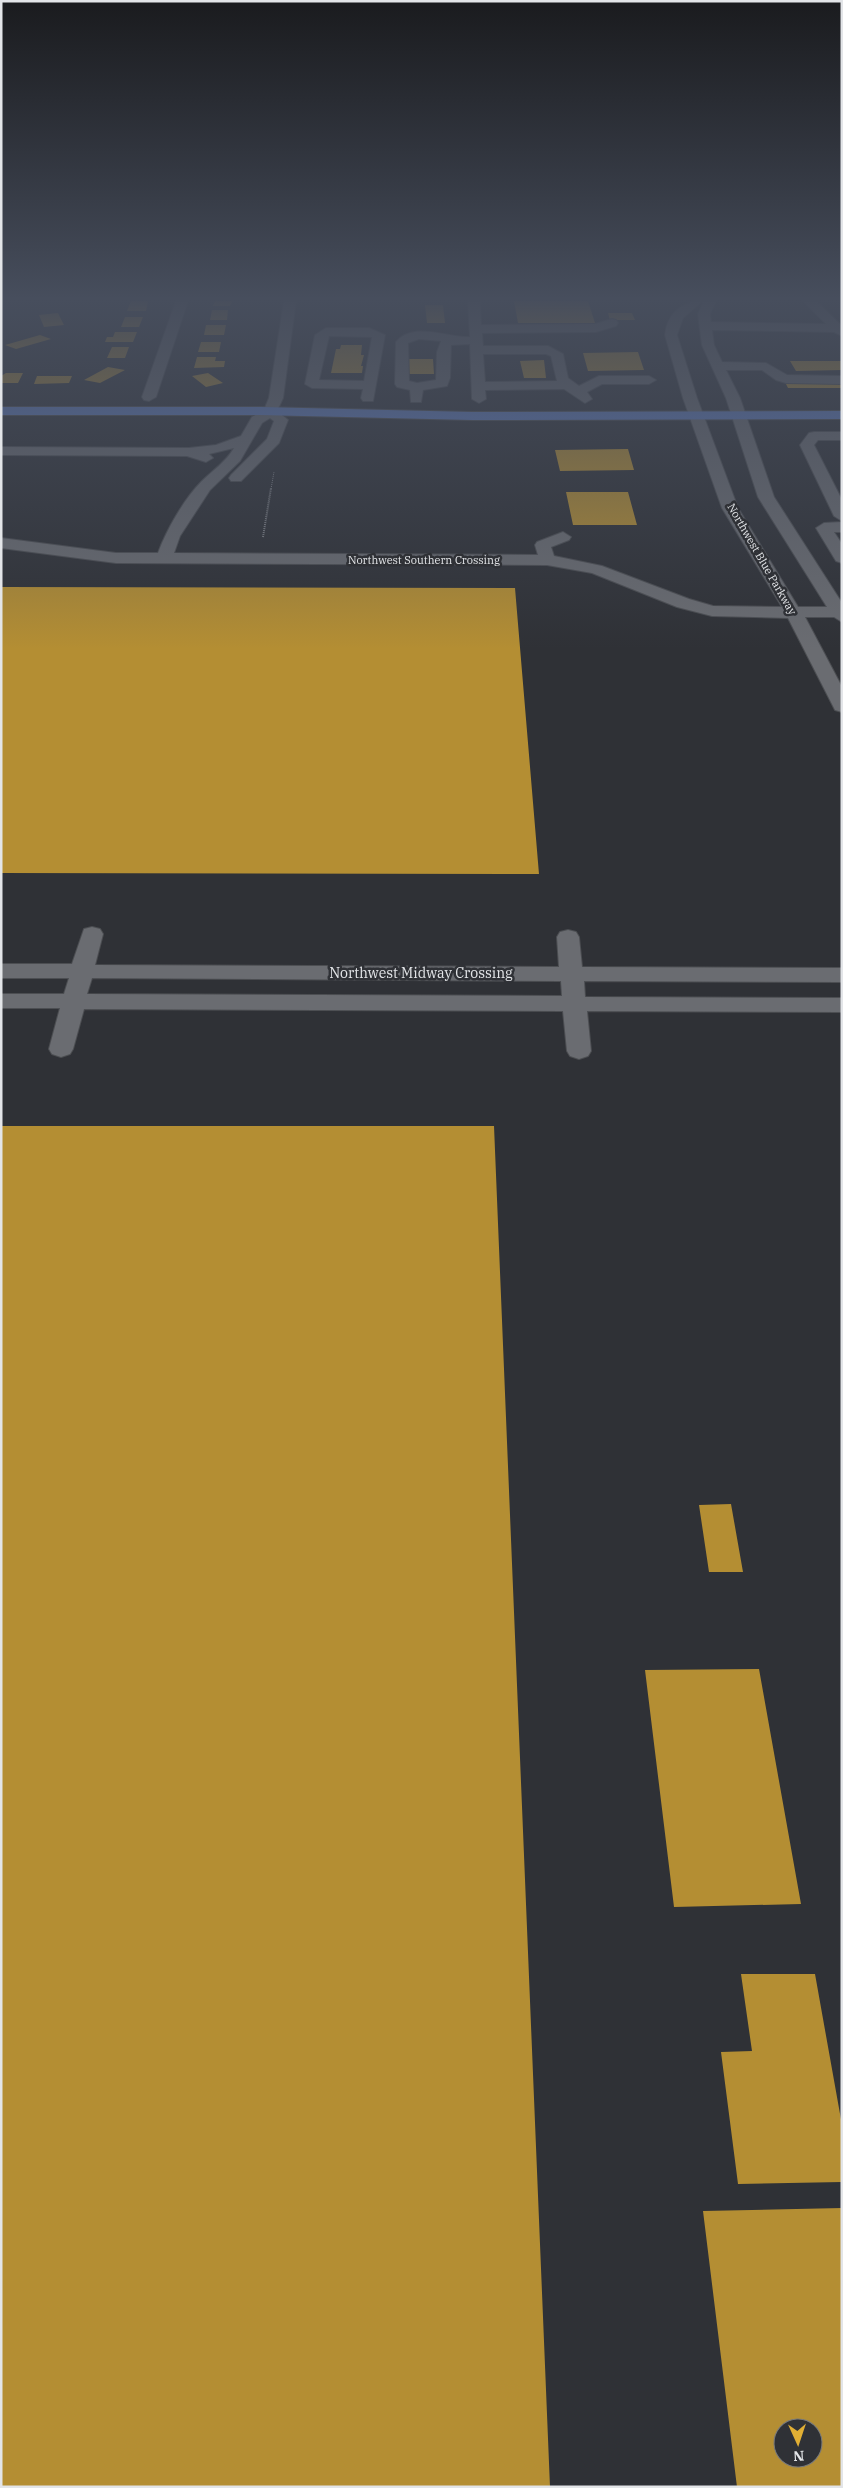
<svg xmlns="http://www.w3.org/2000/svg" width="843" height="2488" viewBox="0 0 843 2488" font-family="'IBM Plex Serif',serif">
<style>
.building{fill:#b48e33;fill-rule:evenodd}
.lines{fill:none;stroke-linecap:round;stroke-linejoin:round}
.minor-casing{stroke:#4c4e52;stroke-width:2}
.major-casing{stroke:#4c4e52;stroke-width:2}
.path-far1{stroke:#84868b;stroke-width:1;stroke-dasharray:1 1;stroke-linecap:butt}
.path{stroke:#84868b;stroke-width:2;stroke-dasharray:1 1;stroke-linecap:butt}
.minor{fill:#6a6c71;fill-rule:evenodd}
.major{fill:#607fc6;fill-rule:evenodd}
.labels{text-anchor:middle;dominant-baseline:central;stroke-width:5;stroke-linejoin:round;paint-order:stroke}
.far-street-label{font-size:11px;fill:#e3e5e8;stroke:#2f3136}
.street-label{font-size:14px;fill:#e3e5e8;stroke:#2f3136}
</style>
<rect width="100%" height="100%" fill="#2f3136"/>
<path class="building" d="M 131,301 L 148,301 L 146,311 L 127,311 Z
M 215,301 L 232,301 L 230,306 L 213,306 Z
M 514,301 L 588,301 L 595,323 L 518,323 Z
M 425,305 L 443,305 L 445,323 L 427,323 Z
M 212,310 L 228,310 L 227,320 L 210,320 Z
M 58,313 L 64,325 L 44,327 L 39,315 Z
M 608,313 L 632,313 L 635,320 L 610,320 Z
M 125,317 L 143,317 L 139,327 L 121,327 Z
M 206,325 L 226,325 L 224,335 L 204,335 Z
M 115,332 L 137,332 L 133,342 L 105,342 L 107,337 L 113,337 Z
M 40,335 L 51,339 L 16,349 L 5,345 Z
M 201,342 L 221,342 L 219,352 L 198,352 Z
M 341,345 L 362,345 L 361,355 L 364,355 L 361,366 L 363,366 L 362,373 L 331,373 L 336,349 L 340,349 Z
M 112,347 L 129,347 L 125,358 L 107,358 Z
M 638,352 L 644,370 L 588,371 L 583,353 Z
M 197,357 L 216,357 L 215,361 L 225,361 L 224,367 L 194,368 Z
M 406,359 L 433,359 L 434,374 L 406,374 Z
M 544,360 L 546,378 L 524,378 L 520,361 Z
M 790,361 L 842,361 L 842,370 L 796,371 Z
M 108,367 L 125,370 L 100,383 L 84,380 Z
M 6,373 L 23,373 L 18,383 L 1,383 L 1,376 Z
M 208,373 L 223,383 L 206,387 L 192,376 Z
M 37,376 L 72,376 L 69,383 L 34,384 Z
M 785,382 L 840,382 L 842,388 L 788,388 Z
M 628,449 L 634,470 L 560,471 L 555,450 Z
M 566,492 L 628,492 L 637,525 L 573,525 Z
M 1,587 L 515,588 L 539,874 L 1,873 Z
M 1,1126 L 494,1126 L 550,2487 L 1,2487 Z
M 731,1504 L 743,1572 L 709,1572 L 699,1505 Z
M 759,1669 L 801,1904 L 674,1907 L 645,1670 Z
M 741,1974 L 815,1974 L 842,2125 L 842,2182 L 738,2184 L 721,2052 L 752,2051 Z
M 842,2208 L 842,2487 L 737,2487 L 703,2211 ZM 783,2428 L 813,2428 L 813,2458 L 783,2458 Z"/>
<g class="lines">
<defs>
<path id="minor" d="M 176,301 L 188,301 L 156,397 L 149,401 L 144,400 L 142,397 Z
M 284,301 L 296,301 L 283,398 L 277,411 L 288,420 L 279,443 L 241,481 L 231,481 L 229,478 L 231,475 L 267,439 L 274,421 L 270,418 L 262,423 L 240,461 L 210,490 L 180,536 L 174,553 L 538,555 L 535,545 L 537,542 L 563,532 L 571,537 L 569,540 L 551,547 L 554,556 L 602,566 L 689,599 L 713,606 L 782,607 L 722,508 L 683,398 L 665,335 C 667,314 682,301 702,301 L 683,318 L 677,335 L 697,398 L 738,508 L 798,607 L 827,607 L 758,497 L 726,398 L 702,345 L 698,314 L 704,301 L 716,301 L 710,314 L 711,322 L 826,324 L 803,301 L 816,301 L 842,326 L 842,336 L 834,332 L 712,330 L 714,345 L 722,362 L 766,363 L 787,375 L 842,376 L 842,384 L 786,383 L 776,380 L 762,370 L 726,370 L 740,398 L 774,497 L 842,603 L 842,622 L 834,617 L 805,617 L 842,687 L 842,712 L 835,710 L 833,706 L 788,618 L 712,616 L 677,607 L 592,573 L 547,565 L 116,563 L 1,548 L 1,538 L 116,553 L 158,553 C 166,531 184,499 201,482 C 212,471 226,462 234,448 L 209,454 L 213,458 L 206,462 L 187,456 L 1,455 L 1,447 L 189,448 L 216,445 L 241,436 L 252,417 L 264,410 L 269,398 Z
M 468,301 L 480,301 L 481,325 L 595,324 L 612,319 L 616,320 L 618,323 L 616,326 L 596,332 L 482,333 L 483,346 L 548,346 L 563,354 L 568,378 L 579,386 L 599,376 L 649,376 L 656,380 L 649,384 L 602,384 L 587,392 L 592,399 L 585,403 L 564,389 L 485,390 L 486,399 L 479,403 L 472,399 L 470,344 L 451,345 L 450,378 L 447,386 L 423,390 L 421,402 L 411,402 L 410,390 L 397,387 L 395,384 L 396,342 C 413,321 448,338 470,337 ZM 419,339 L 441,341 L 437,352 L 436,380 L 417,383 L 409,381 L 408,343 ZM 483,354 L 546,354 L 551,356 L 557,381 L 485,382 Z
M 326,328 L 369,328 L 385,335 L 373,401 L 363,401 L 361,398 L 363,389 L 312,388 L 305,384 L 315,335 ZM 329,336 L 372,337 L 364,381 L 319,380 Z
M 814,432 L 842,432 L 842,440 L 818,440 L 814,445 L 842,500 L 842,521 L 834,516 L 800,445 L 809,433 Z
M 842,522 L 842,532 L 834,532 L 842,544 L 842,563 L 836,561 L 816,528 L 824,523 Z
M 92,927 L 100,929 L 103,934 L 95,965 L 559,967 L 557,937 L 560,932 L 568,930 L 576,932 L 579,937 L 582,967 L 842,968 L 842,982 L 584,981 L 585,997 L 842,998 L 842,1012 L 587,1011 L 591,1051 L 588,1056 L 579,1059 L 570,1056 L 567,1051 L 563,1011 L 84,1009 L 73,1049 L 70,1054 L 61,1057 L 52,1054 L 49,1049 L 60,1008 L 1,1008 L 1,994 L 64,994 L 69,978 L 1,978 L 1,964 L 72,964 L 84,929 ZM 92,978 L 561,981 L 562,996 L 87,994 Z"/>
<path id="major" d="M 1,407 L 261,407 L 472,412 L 842,411 L 842,419 L 472,420 L 261,415 L 1,415 Z"/>
</defs>
<use href="#minor" class="minor-casing"/>
<use href="#major" class="major-casing"/>
<path class="path-far1" d="M 271,489 L 274,472"/>
<path class="path" d="M 263,537 L 271,488"/>
<use href="#minor" class="minor"/>
<use href="#major" class="major"/>
</g>
<linearGradient id="sky" x2="0" y2="1"><stop stop-color="#1a1b1e"/><stop offset="0.46" stop-color="#474e5d"/><stop offset="1" stop-color="#474e5d" stop-opacity="0"/></linearGradient>
<rect width="843" height="649" fill="url(#sky)"/>
<g class="labels">
<g class="far-street-label">
<text transform="translate(762 559) rotate(60)">Northwest Blue Parkway</text>
<text x="424" y="560">Northwest Southern Crossing</text>
</g>
<g class="street-label">
<text x="421" y="973">Northwest Midway Crossing</text>
</g>
</g>
<rect width="843" height="2488" fill="none" stroke="#e3e5e8" stroke-width="5"/>
<g transform="translate(798 2443) rotate(177)"><circle r="24" fill="#2f3136" stroke="#77797d"/>
<path d="M0-4L9 19L0 12L-9 19Z" fill="#e1af34"/>
<text y="-8" font-size="14" font-weight="bold" text-anchor="middle" fill="#e3e5e8">N</text>
</g>
</svg>
